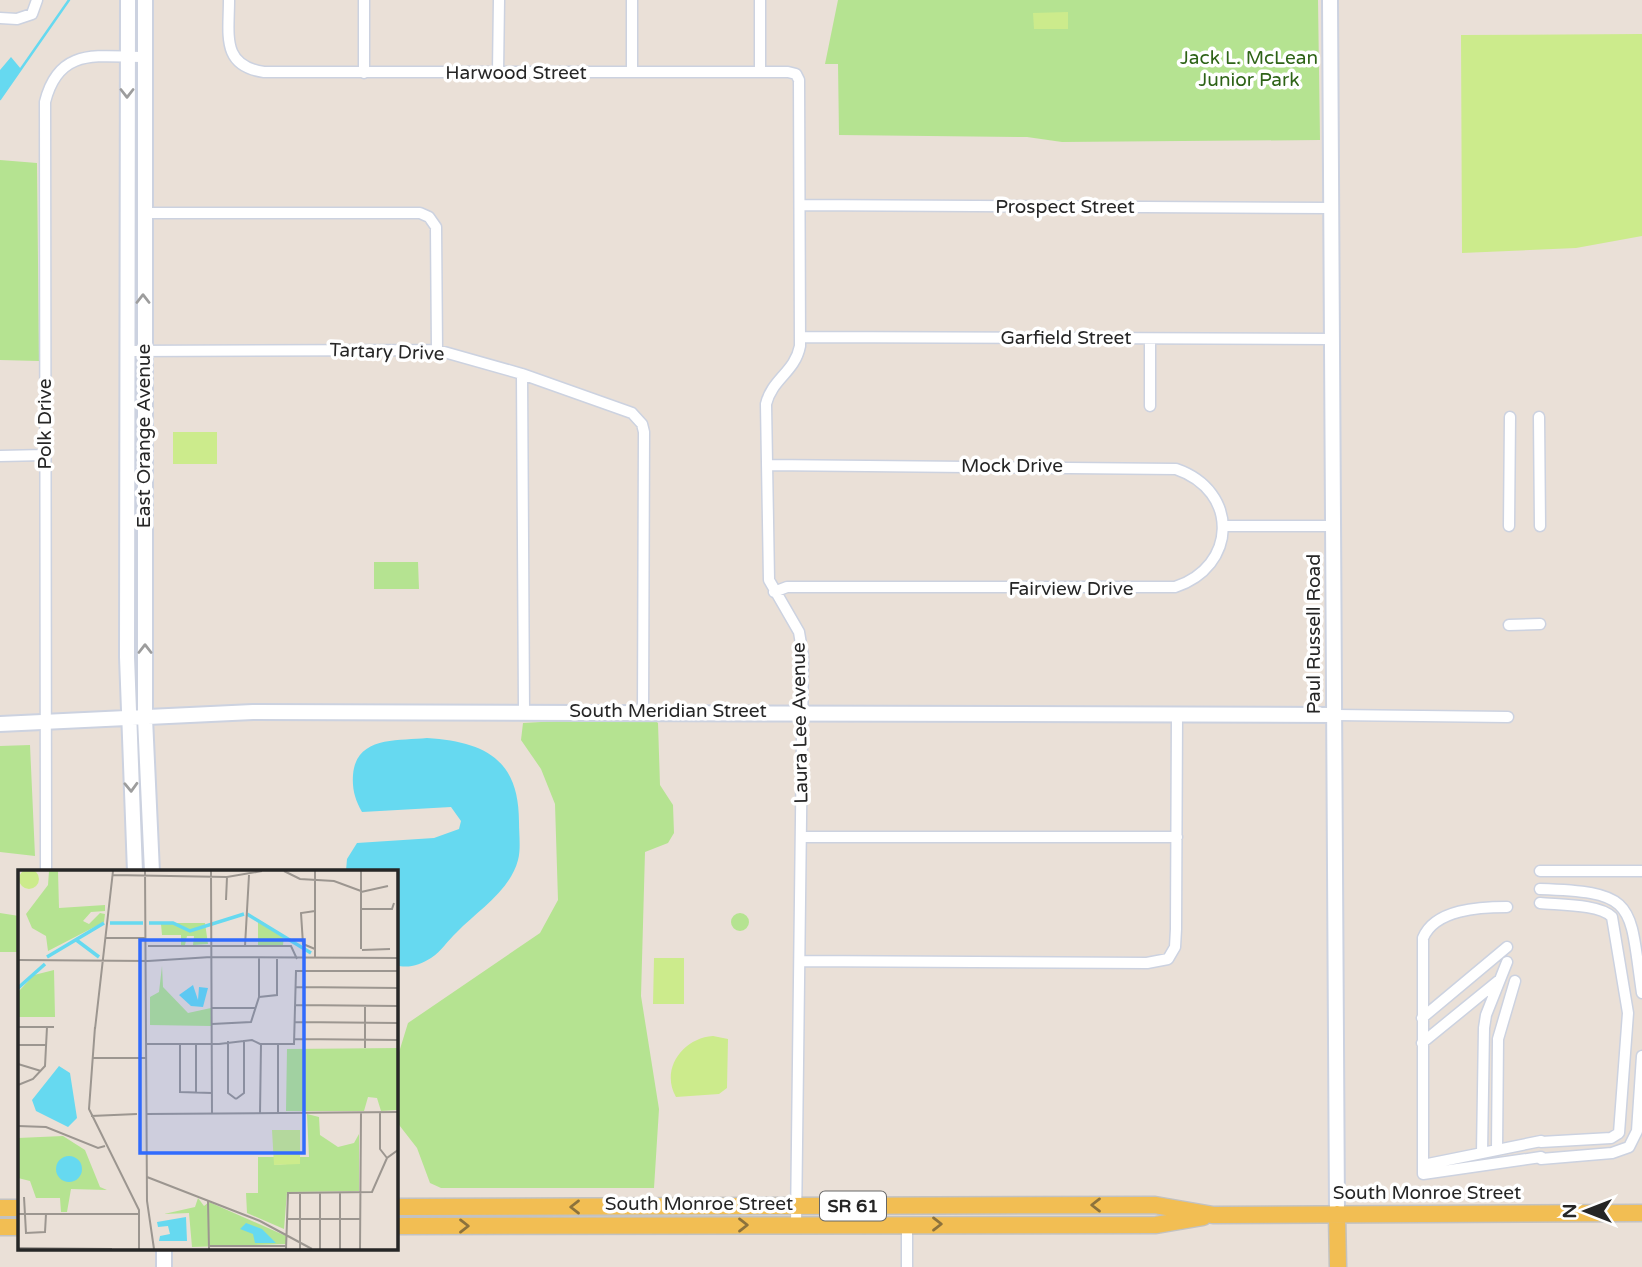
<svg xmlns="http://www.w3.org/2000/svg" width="1642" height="1267" viewBox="0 0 1642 1267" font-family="'Varela Round',sans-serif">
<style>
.green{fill:#b5e391}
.pitch{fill:#cceb8c}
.water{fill:#66d9f0}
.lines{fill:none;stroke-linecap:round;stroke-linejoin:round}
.stream{stroke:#66d9f0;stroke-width:2.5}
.street-casing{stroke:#ccd2e0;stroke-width:13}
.secondary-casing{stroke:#ccd2e0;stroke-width:18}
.primary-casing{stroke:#c2c2c2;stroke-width:19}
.street{stroke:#fff;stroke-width:10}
.secondary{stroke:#fff;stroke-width:14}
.primary{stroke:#f2be53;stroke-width:16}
.oneway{stroke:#9d9d9d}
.oneway2{stroke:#8c723c}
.labels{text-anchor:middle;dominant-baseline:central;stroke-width:7;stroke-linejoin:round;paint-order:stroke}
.shield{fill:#fff;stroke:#676767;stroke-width:2}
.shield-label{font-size:18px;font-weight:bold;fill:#262626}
.park-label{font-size:19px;fill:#2e6317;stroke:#fff}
.street-label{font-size:19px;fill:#262626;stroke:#fff}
.inset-river{fill:none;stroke:#66d9f0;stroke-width:3.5}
.inset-road{fill:none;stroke:#9c9690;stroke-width:2}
.view{fill:#316bfd;fill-opacity:0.15;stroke:#316bfd;stroke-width:3.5}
.inset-edge{fill:none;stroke:#262626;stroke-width:3.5}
</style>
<rect width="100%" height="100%" fill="#eae0d7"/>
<path class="green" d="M 838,0 L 1318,0 L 1320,140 L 1062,142 L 1027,137 L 839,135 L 838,64 L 825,64 Z
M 0,160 L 37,163 L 39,361 L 0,360 Z
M 374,562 L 418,562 L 419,589 L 374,589 Z
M 650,716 L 658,723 L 660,785 L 673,805 L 674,833 L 668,843 L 645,852 L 641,996 L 659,1109 L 654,1188 L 441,1188 L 430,1183 L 417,1148 L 396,1121 L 396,1062 L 408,1023 L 540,933 L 558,900 L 555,804 L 541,769 L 521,740 L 523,723 Z
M 30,745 L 35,856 L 0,852 L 0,746 Z
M731 922a9 9 0 1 1 18 0a9 9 0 1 1-18 0Z
M 0,913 L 19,916 L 19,952 L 0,952 Z"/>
<path class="pitch" d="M 1068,12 L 1068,29 L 1034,29 L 1033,13 Z
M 1642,34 L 1642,236 L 1576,248 L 1462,253 L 1461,35 Z
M 173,432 L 217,432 L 217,464 L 173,464 Z
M 654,958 L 684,958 L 684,1004 L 653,1004 Z
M 713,1036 L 728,1039 L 727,1088 L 719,1094 L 676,1097 C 660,1069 683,1038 713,1036 Z"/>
<path class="water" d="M 11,57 L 21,69 L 0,99 L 0,70 Z
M 427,738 C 485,742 519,759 519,822 C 519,834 521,849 518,860 C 510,891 477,911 457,932 C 447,941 442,951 431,958 C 420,965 407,969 396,965 L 396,872 L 346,871 L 347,859 L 357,843 L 434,838 L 459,829 L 461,821 L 451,807 L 362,812 C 355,800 352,789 353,775 C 356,736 397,741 427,738 Z"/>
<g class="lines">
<path class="stream" d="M 0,99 L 69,0"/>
<defs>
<path id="street" d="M 229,0 C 229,35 221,66 264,72 L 788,72 L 796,74 L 799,80 L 800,346 C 795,372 772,379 766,404 L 769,580 L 799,632 L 803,656 L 796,1225
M 0,18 L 17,19 L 32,14 L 37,0
M 498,72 L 499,0
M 632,72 L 632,0
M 760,72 L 760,0
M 364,73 L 364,0
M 800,205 L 1330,208
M 143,213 L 420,213 L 429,217 L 436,227 L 437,350
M 800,337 L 1331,339
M 1150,339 L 1150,406
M 126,351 L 437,350 L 522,374 L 632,413 L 642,424 L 644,432 L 643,712
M 522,374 L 524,710
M 1539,417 L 1540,526
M 0,456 L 45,455
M 767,465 L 1176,469 C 1240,491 1237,567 1175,587 L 787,587 L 774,592
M 1225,526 L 1335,526
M 1509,526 L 1510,417
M 1509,625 L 1540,624
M 1336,715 L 1508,717
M 802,837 L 1177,837
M 1540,871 L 1642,871
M 46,872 L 45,102 C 59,46 98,57 145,57
M 1540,889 C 1638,892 1629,904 1642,993
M 1540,903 C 1558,905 1600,904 1612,917 L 1628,1013 L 1619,1133 L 1611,1138 L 1541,1142
M 1507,907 C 1480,907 1435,909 1423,938 L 1423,1174 L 1541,1157
M 800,961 L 1147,963 L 1168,959 L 1175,947 L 1176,929 L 1177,714
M 1422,1018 L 1507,947
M 1422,1043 L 1498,981
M 1497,1150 L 1498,1039 L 1515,981
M 1482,1153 L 1484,1028 L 1486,1015 L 1507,962
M 1541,1159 L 1612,1153 L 1629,1147 L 1637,1131 L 1642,1056
M 1423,1165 L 1541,1141
M 907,1267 L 907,1224"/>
<path id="secondary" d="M 128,0 L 127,657 L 135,872
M 145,0 L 145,718 L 152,872
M 1330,0 L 1337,1214
M 0,724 L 253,712 L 1336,715
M 164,1267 L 164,1248"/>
<path id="primary" d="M 396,1207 L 1155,1205 L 1213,1215 L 1642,1213
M 0,1208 L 19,1208
M 1337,1214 L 1338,1267
M 396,1226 L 1156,1225 L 1203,1217
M 0,1227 L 19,1227"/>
</defs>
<use href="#street" class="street-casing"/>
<use href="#secondary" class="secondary-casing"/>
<use href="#primary" class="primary-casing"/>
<use href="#street" class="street"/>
<use href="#secondary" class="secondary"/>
<use href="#primary" class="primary"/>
</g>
<defs><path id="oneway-chevron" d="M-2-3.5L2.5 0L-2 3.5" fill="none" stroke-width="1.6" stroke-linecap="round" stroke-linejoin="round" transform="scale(1.75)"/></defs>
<g class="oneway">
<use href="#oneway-chevron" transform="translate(127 93) rotate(90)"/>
<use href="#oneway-chevron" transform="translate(143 299) rotate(-90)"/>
<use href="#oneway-chevron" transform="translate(145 649) rotate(-90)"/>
<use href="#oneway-chevron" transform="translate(131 787) rotate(88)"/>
</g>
<g class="oneway2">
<use href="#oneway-chevron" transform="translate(1096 1205) rotate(180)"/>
<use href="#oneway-chevron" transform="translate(575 1207) rotate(180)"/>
<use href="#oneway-chevron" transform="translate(937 1224)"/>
<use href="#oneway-chevron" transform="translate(743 1225)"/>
<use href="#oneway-chevron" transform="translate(464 1226)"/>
</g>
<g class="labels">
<rect class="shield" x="820" y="1191.5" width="66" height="29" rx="5"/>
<g class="shield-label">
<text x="853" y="1206">SR 61</text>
</g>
<g class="park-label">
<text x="1249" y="58">Jack L. McLean<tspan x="1249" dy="22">Junior Park</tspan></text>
</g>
<g class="street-label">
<text x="516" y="73">Harwood Street</text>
<text x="1065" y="207">Prospect Street</text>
<text x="1066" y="338">Garfield Street</text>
<text transform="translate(387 352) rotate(2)">Tartary Drive</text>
<text transform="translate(45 424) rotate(-90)">Polk Drive</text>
<text transform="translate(144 436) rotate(-90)">East Orange Avenue</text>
<text x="1012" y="466">Mock Drive</text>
<text x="1071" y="589">Fairview Drive</text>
<text transform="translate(1314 634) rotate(-90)">Paul Russell Road</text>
<text x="668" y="711">South Meridian Street</text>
<text transform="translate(800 723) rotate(-91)">Laura Lee Avenue</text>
<text x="1427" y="1193">South Monroe Street</text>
<text x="699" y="1204">South Monroe Street</text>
</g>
</g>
<g transform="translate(18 870)">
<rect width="380" height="380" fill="#eae0d7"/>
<path d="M 31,1 L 40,1 L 41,38 L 87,35 L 87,41 L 73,42 L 65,51 L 71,54 L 82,43 L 87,44 L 86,52 L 30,81 L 28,66 L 14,58 L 8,44 L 30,15 ZM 240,49 L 266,66 L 265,75 L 240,75 ZM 153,53 L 187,53 L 190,74 L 175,75 L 176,66 L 169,66 L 167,75 L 163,75 L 163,65 L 144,65 L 143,54 ZM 144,96 L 145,117 L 170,143 L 193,138 L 193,156 L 132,155 L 132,127 L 141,122 ZM 36,100 L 37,147 L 0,147 L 0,122 L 16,105 ZM 380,178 L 379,240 L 363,241 L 359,228 L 350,227 L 346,241 L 268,241 L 269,179 ZM 289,244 L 301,247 L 302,265 L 320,277 L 336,273 L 341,264 L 341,321 L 269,322 L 266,359 L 229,343 L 228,323 L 240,323 L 240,287 L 256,287 L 256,295 L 282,293 L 282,287 L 291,287 ZM 45,266 L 67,280 L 82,317 L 89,320 L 53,319 L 49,342 L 43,342 L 42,328 L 18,328 L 12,311 L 0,308 L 0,268 ZM 180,328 L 186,336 L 191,332 L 268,366 L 268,374 L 174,377 L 171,343 L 146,344 L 177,337 Z" fill="#b5e391"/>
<path d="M1 9a10 10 0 1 1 20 0a10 10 0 1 1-20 0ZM 254,260 L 282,260 L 282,294 L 256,295 Z" fill="#cceb8c"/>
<path d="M 175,115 L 180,130 L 181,117 L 190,118 L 185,137 L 173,136 L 161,125 ZM 41,196 L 52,203 L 59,248 L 50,257 L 18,241 L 14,230 ZM38 299a13 13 0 1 1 26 0a13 13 0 1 1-26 0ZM 168,347 L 169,371 L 141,371 L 142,366 L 152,364 L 150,356 L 140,357 L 139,352 ZM 228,353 L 244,359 L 258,373 L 237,373 L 235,364 L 222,359 Z" fill="#66d9f0"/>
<path class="inset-river" d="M 229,44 L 293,83M 92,53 L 125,53M 131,53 L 155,53 L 172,61 L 226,44M 57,69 L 81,87M 29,87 L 86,53M 0,118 L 27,94"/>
<path class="inset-road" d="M 127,1 L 129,331 L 136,379M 193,1 L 194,244M 266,1 L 282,9 L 316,11 L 343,21M 343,1 L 343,79M 95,5 L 209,7 L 244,1M 343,22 L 370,16M 208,30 L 209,7M 343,39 L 374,39 L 376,33M 87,68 L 127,68M 130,76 L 273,76 L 279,89M 227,76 L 231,5M 297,79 L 285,74 L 283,43 L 297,41M 344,80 L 372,79M 297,87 L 297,1M 0,90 L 130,91M 130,91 L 193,87 L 380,88M 277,117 L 380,118M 241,127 L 259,125 L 259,89M 277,135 L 380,136M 194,138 L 238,138M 277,152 L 380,153M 194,154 L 233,152 L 241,127 L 241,87M 0,157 L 36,157M 77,157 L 71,239 L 121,340 L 121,379M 77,159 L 95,1M 277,169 L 380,170M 210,171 L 210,223 L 218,229M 128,174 L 201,174 L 234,170 L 242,174 L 276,174 L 278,101 L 380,101M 162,174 L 162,222 L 194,223M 0,175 L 29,175M 347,178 L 347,135M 74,188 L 128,188M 0,194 L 23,201M 0,215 L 15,209 L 27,196 L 29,157M 178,223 L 178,174M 218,229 L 226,223 L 226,170M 242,243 L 243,174M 260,243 L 260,174M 362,243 L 362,279 L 369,288M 129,244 L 380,242M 73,246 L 119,244M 0,256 L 28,257 L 80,278 L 87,276M 129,307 L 242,351 L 294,379M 302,323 L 302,379M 6,327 L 8,363 L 27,362 L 28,344M 190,331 L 191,379M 0,344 L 121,344M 269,349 L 342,349M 191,376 L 268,376M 0,378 L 94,379M 268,379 L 270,323 L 354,322 L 369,288 L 380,280M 282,379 L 282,323M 322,379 L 322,323M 342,379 L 343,243"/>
<path class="view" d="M 122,70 L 286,70 L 286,283 L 122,283 Z"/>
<rect width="380" height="380" class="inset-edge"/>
</g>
<g transform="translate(1586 1211) rotate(270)" stroke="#ffffff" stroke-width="5" paint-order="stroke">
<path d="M0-5L12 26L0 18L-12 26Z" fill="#262626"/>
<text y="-10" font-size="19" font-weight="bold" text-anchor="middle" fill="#262626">N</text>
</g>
</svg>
